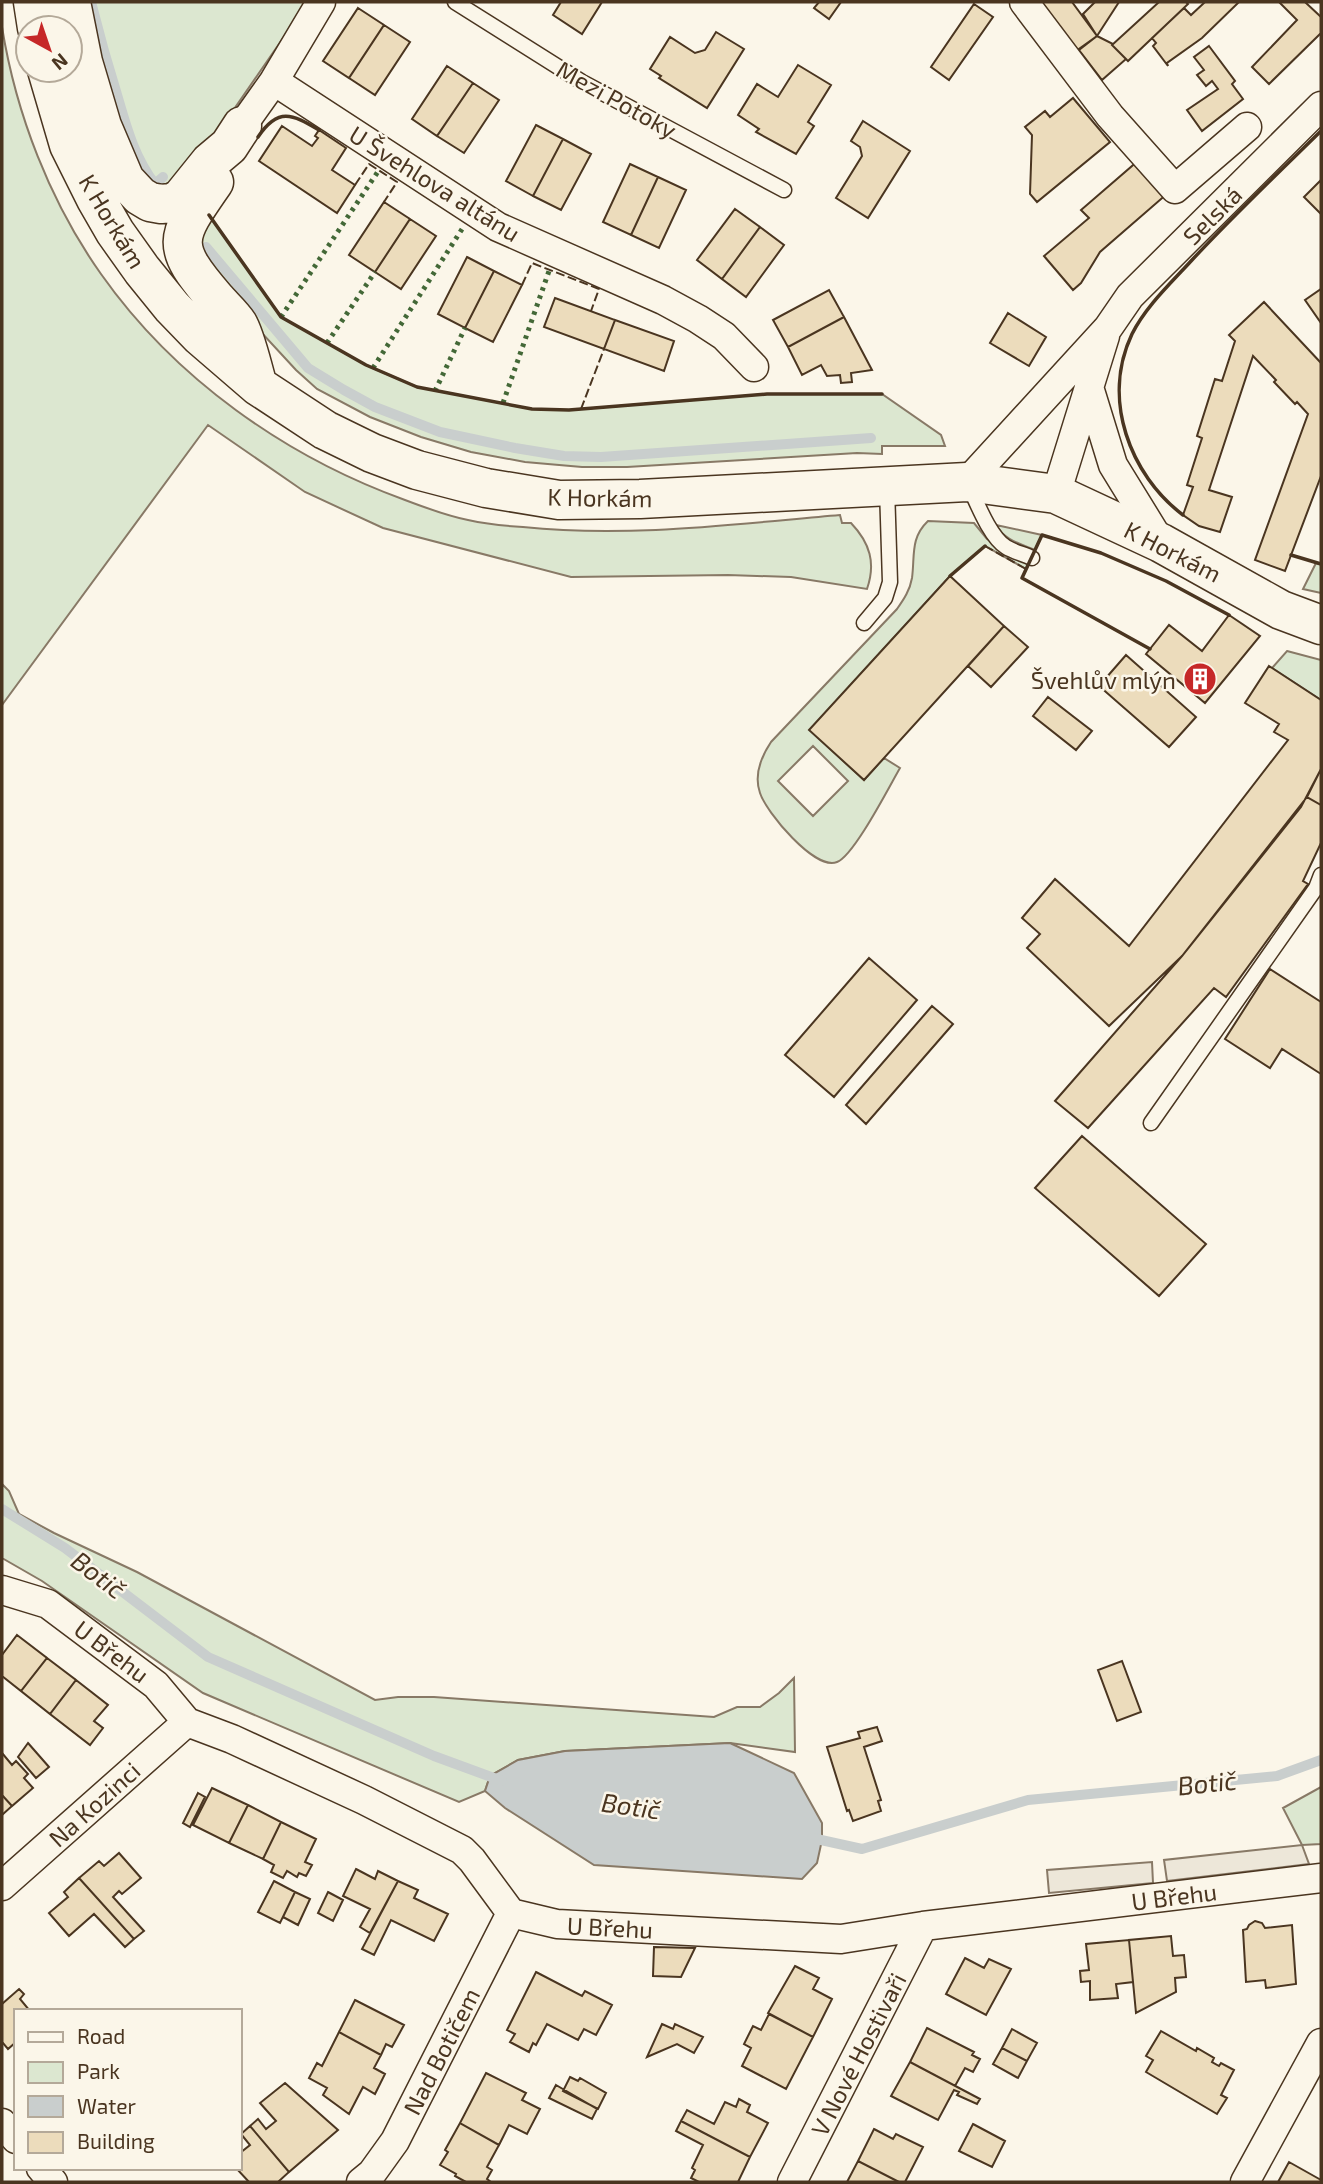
<svg xmlns="http://www.w3.org/2000/svg" width="1323" height="2184" viewBox="0 0 1323 2184" font-family="'Exo 2',sans-serif">
<style>
.green{fill:#dce7d0;stroke:#887966;stroke-width:2;fill-rule:evenodd}
.parking{fill:#ede7d9;stroke:#887966;stroke-width:2}
.water{fill:#c9cecd;stroke:#887966;stroke-width:2}
.lines{fill:none;stroke-linecap:round;stroke-linejoin:round}
.stream{stroke:#c9cecd;stroke-width:10}
.building{fill:#ecdcbc;stroke:#4a3520;stroke-width:2}
.service-casing{stroke:#4a3520;stroke-width:17}
.minor-casing{stroke:#4a3520;stroke-width:31}
.secondary-casing{stroke:#4a3520;stroke-width:41}
.service{stroke:#fbf6e9;stroke-width:14}
.minor{stroke:#fbf6e9;stroke-width:28}
.secondary{stroke:#fbf6e9;stroke-width:38}
.hedge{stroke:#436837;stroke-width:5;stroke-dasharray:3.5 5;stroke-linecap:butt}
.fence{stroke:#4a3520;stroke-width:2;stroke-dasharray:9 3.5;stroke-linecap:butt}
.wall{stroke:#4a3520;stroke-width:3.5}
.labels{text-anchor:middle;dominant-baseline:central;stroke-width:5;stroke-linejoin:round;paint-order:stroke}
.street-label{font-size:24px;fill:#4a3520;stroke:#fbf6e9}
.poi-label{font-size:24px;fill:#4a3520;stroke:#fbf6e9;text-anchor:end}
.water-label{font-size:26px;font-style:italic;fill:#4a3520;stroke:#fbf6e9}
</style>
<rect width="100%" height="100%" fill="#fbf6e9"/>
<path class="green" d="M 77,2 L 308,2 L 183,183 L 142,187 Z
M 2,27 C 16,114 50,202 101,274 C 175,379 286,457 405,500 C 426,508 447,516 468,520 C 486,524 505,526 523,527 C 629,538 735,524 840,515 L 842,523 L 851,523 C 870,543 876,563 867,589 L 791,577 L 728,575 L 571,577 L 383,528 L 305,492 L 208,425 L 2,705 Z
M 207,212 L 281,317 L 366,365 L 417,387 L 532,409 L 569,410 L 767,394 L 882,394 L 941,435 L 945,446 L 882,446 L 882,454 L 857,453 L 627,467 L 582,467 L 525,462 L 471,452 L 421,437 L 370,417 L 317,389 L 296,370 L 202,268 L 196,257 Z
M 928,521 L 974,523 L 987,539 L 1029,564 L 1026,569 L 985,546 L 950,576 L 810,730 L 864,780 L 884,758 L 900,768 C 890,785 854,856 837,862 C 815,871 766,812 760,793 C 754,776 761,757 771,742 L 897,609 C 904,599 910,590 912,578 C 915,556 910,538 928,521 ZM 813,746 L 848,781 L 813,816 L 778,781 Z
M 996,525 L 1042,535 L 1035,550 C 1021,544 1004,540 996,525 Z
M 1316,563 L 1321,564 L 1321,593 L 1303,589 Z
M 1287,651 L 1321,660 L 1321,700 L 1272,668 Z
M 2,1484 L 9,1491 L 19,1514 L 54,1533 L 137,1572 L 375,1700 L 398,1697 L 434,1697 L 714,1717 L 737,1707 L 760,1707 L 779,1693 L 794,1678 L 795,1752 L 730,1743 L 565,1751 L 518,1760 L 490,1776 L 485,1791 L 459,1802 L 203,1693 L 42,1581 L 2,1558 Z
M 1321,1787 L 1321,1844 L 1302,1845 L 1283,1808 Z"/>
<path class="parking" d="M 1302,1845 L 1309,1864 L 1167,1881 L 1164,1860 Z
M 1152,1862 L 1153,1883 L 1049,1893 L 1047,1870 Z"/>
<path class="water" d="M 730,1743 L 794,1773 L 822,1823 L 822,1840 L 817,1863 L 802,1879 L 594,1865 L 505,1808 L 485,1791 L 490,1776 L 518,1760 L 565,1751 Z"/>
<g class="lines">
<path class="stream" d="M 91,2 C 99,34 108,66 118,98 C 127,129 135,158 155,184 L 163,177
M 206,247 L 308,368 L 344,390 L 375,407 L 440,432 L 515,448 L 564,456 L 601,457 L 871,438
M 2,1509 L 65,1548 L 208,1657 L 434,1756 L 502,1781
M 812,1838 L 862,1849 L 1028,1800 L 1277,1776 L 1321,1760"/>
</g>
<path class="building" d="M 561,2 L 602,2 L 582,34 L 553,15 Z
M 819,2 L 841,2 L 829,19 L 814,8 Z
M 1039,2 L 1072,2 L 1097,36 L 1076,51 Z
M 1095,2 L 1119,2 L 1097,36 L 1083,14 Z
M 1159,2 L 1186,2 L 1188,4 L 1128,61 L 1112,45 Z
M 1205,2 L 1239,2 L 1202,38 L 1167,63 L 1168,66 L 1153,46 L 1156,43 L 1152,38 L 1184,8 L 1191,15 Z
M 1279,2 L 1305,2 L 1321,17 L 1321,33 L 1269,84 L 1252,67 L 1297,20 Z
M 974,4 L 993,17 L 949,80 L 931,67 Z
M 358,8 L 384,25 L 349,78 L 323,61 Z
M 384,25 L 410,42 L 375,95 L 349,78 Z
M 716,32 L 744,49 L 707,108 L 659,78 L 661,76 L 650,69 L 670,37 L 695,53 L 705,50 Z
M 1097,36 L 1113,44 L 1112,45 L 1126,59 L 1102,80 L 1079,50 Z
M 1209,46 L 1235,81 L 1232,84 L 1243,99 L 1202,131 L 1187,110 L 1218,89 L 1212,81 L 1206,86 L 1197,75 L 1204,70 L 1194,57 Z
M 798,65 L 831,85 L 808,122 L 814,126 L 796,154 L 756,132 L 759,129 L 738,115 L 757,84 L 778,97 Z
M 447,66 L 473,83 L 437,136 L 412,119 Z
M 473,83 L 499,100 L 464,153 L 437,136 Z
M 1073,98 L 1110,142 L 1037,202 L 1030,194 L 1032,135 L 1025,127 L 1045,111 L 1050,117 Z
M 863,121 L 910,151 L 868,218 L 836,198 L 862,156 L 860,147 L 851,141 Z
M 536,125 L 563,139 L 533,196 L 506,181 Z
M 282,126 L 312,146 L 318,138 L 315,136 L 319,130 L 346,148 L 332,170 L 355,185 L 337,213 L 259,161 Z
M 563,139 L 591,154 L 561,210 L 533,196 Z
M 1139,160 L 1168,193 L 1100,252 L 1081,283 L 1073,290 L 1044,256 L 1089,218 L 1081,210 Z
M 630,164 L 658,177 L 631,235 L 603,222 Z
M 658,177 L 686,190 L 659,248 L 631,235 Z
M 1321,180 L 1321,214 L 1304,197 Z
M 384,202 L 410,219 L 375,272 L 349,255 Z
M 735,209 L 760,227 L 722,279 L 697,260 Z
M 410,219 L 436,236 L 401,289 L 375,272 Z
M 760,227 L 784,245 L 746,297 L 722,279 Z
M 467,257 L 494,271 L 465,328 L 438,314 Z
M 494,271 L 522,285 L 493,342 L 465,328 Z
M 1321,289 L 1321,323 L 1305,300 Z
M 829,290 L 844,317 L 788,347 L 773,320 Z
M 555,298 L 615,320 L 604,349 L 544,327 Z
M 1264,302 L 1321,363 L 1321,476 L 1285,571 L 1255,560 L 1308,414 L 1297,402 L 1295,404 L 1274,382 L 1276,380 L 1253,356 L 1209,490 L 1232,497 L 1220,532 L 1199,526 L 1183,515 L 1193,487 L 1187,485 L 1202,438 L 1197,436 L 1215,379 L 1222,381 L 1235,341 L 1229,335 Z
M 1008,313 L 1046,337 L 1029,366 L 990,343 Z
M 844,317 L 872,370 L 851,373 L 852,382 L 841,383 L 840,375 L 827,376 L 821,365 L 802,375 L 788,347 Z
M 615,320 L 674,341 L 664,371 L 604,349 Z
M 950,576 L 1004,626 L 864,780 L 809,730 Z
M 1229,615 L 1260,636 L 1205,703 L 1146,654 L 1169,625 L 1202,651 Z
M 1004,626 L 1028,647 L 991,687 L 968,666 Z
M 1126,655 L 1196,717 L 1169,747 L 1099,686 Z
M 1269,666 L 1321,700 L 1321,769 L 1301,807 L 1182,956 L 1109,1026 L 1027,948 L 1040,934 L 1022,918 L 1055,879 L 1129,946 L 1288,740 L 1274,732 L 1279,724 L 1245,703 Z
M 1048,697 L 1092,731 L 1076,750 L 1033,716 Z
M 1321,769 L 1321,805 L 1307,797 Z
M 1307,797 L 1321,805 L 1321,843 L 1303,881 L 1308,884 L 1226,997 L 1214,988 L 1088,1128 L 1055,1101 L 1182,956 Z
M 869,958 L 917,1000 L 834,1097 L 785,1055 Z
M 1270,969 L 1321,1002 L 1321,1074 L 1282,1049 L 1270,1068 L 1225,1039 Z
M 932,1006 L 953,1024 L 866,1124 L 846,1105 Z
M 1082,1136 L 1206,1244 L 1159,1296 L 1035,1188 Z
M 17,1635 L 47,1658 L 21,1691 L 2,1676 L 2,1655 Z
M 47,1658 L 76,1680 L 50,1714 L 21,1691 Z
M 1122,1661 L 1141,1712 L 1117,1721 L 1098,1670 Z
M 76,1680 L 108,1705 L 94,1721 L 103,1728 L 90,1745 L 50,1714 Z
M 877,1727 L 882,1741 L 864,1747 L 881,1800 L 878,1801 L 881,1811 L 853,1821 L 849,1810 L 847,1811 L 827,1747 L 860,1738 L 858,1732 Z
M 28,1743 L 49,1767 L 36,1778 L 18,1757 Z
M 2,1753 L 12,1765 L 16,1761 L 28,1774 L 24,1778 L 33,1788 L 12,1806 L 2,1795 Z
M 212,1788 L 248,1805 L 229,1843 L 193,1825 Z
M 198,1793 L 205,1797 L 190,1827 L 183,1823 Z
M 2,1795 L 12,1806 L 2,1815 Z
M 248,1805 L 281,1822 L 263,1859 L 229,1843 Z
M 281,1822 L 316,1839 L 305,1862 L 312,1865 L 306,1876 L 299,1873 L 297,1877 L 287,1871 L 283,1878 L 271,1872 L 274,1865 L 263,1859 Z
M 119,1853 L 141,1878 L 122,1894 L 119,1891 L 113,1897 L 144,1931 L 134,1939 L 79,1878 L 99,1861 L 104,1866 Z
M 356,1869 L 375,1879 L 378,1871 L 398,1881 L 370,1933 L 360,1927 L 370,1909 L 343,1896 Z
M 79,1878 L 134,1939 L 125,1947 L 94,1914 L 69,1936 L 49,1913 L 68,1897 L 64,1892 Z
M 274,1881 L 295,1892 L 280,1923 L 258,1912 Z
M 398,1881 L 418,1890 L 414,1898 L 448,1914 L 434,1941 L 391,1920 L 374,1955 L 362,1949 Z
M 295,1892 L 310,1899 L 298,1925 L 283,1917 Z
M 328,1892 L 343,1900 L 333,1921 L 318,1913 Z
M 1255,1921 L 1262,1923 L 1265,1928 L 1292,1925 L 1296,1984 L 1266,1988 L 1265,1980 L 1246,1982 L 1243,1930 L 1247,1929 L 1249,1925 Z
M 1171,1936 L 1173,1956 L 1184,1955 L 1186,1977 L 1175,1978 L 1176,1992 L 1136,2013 L 1129,1940 Z
M 1129,1940 L 1133,1982 L 1116,1984 L 1118,1998 L 1090,2000 L 1090,1981 L 1081,1982 L 1080,1971 L 1089,1970 L 1086,1944 Z
M 654,1947 L 695,1948 L 681,1977 L 653,1976 Z
M 965,1958 L 984,1968 L 989,1959 L 1011,1969 L 986,2015 L 946,1994 Z
M 795,1966 L 819,1978 L 813,1989 L 832,1999 L 813,2037 L 768,2013 Z
M 536,1972 L 582,1996 L 585,1991 L 612,2005 L 596,2035 L 584,2029 L 578,2040 L 547,2024 L 536,2045 L 533,2043 L 529,2052 L 510,2042 L 515,2034 L 507,2030 Z
M 19,1989 L 24,1994 L 20,1999 L 30,2011 L 16,2011 L 16,2042 L 8,2049 L 2,2042 L 2,2004 Z
M 355,2000 L 404,2025 L 392,2047 L 386,2044 L 381,2055 L 339,2032 Z
M 769,2014 L 813,2037 L 786,2089 L 742,2066 L 751,2048 L 744,2044 L 753,2026 L 761,2030 Z
M 662,2024 L 673,2029 L 675,2024 L 703,2037 L 694,2053 L 677,2044 L 647,2057 Z
M 927,2028 L 974,2052 L 972,2055 L 980,2059 L 973,2072 L 965,2068 L 955,2086 L 910,2062 Z
M 1012,2029 L 1037,2043 L 1027,2061 L 1002,2048 Z
M 1161,2031 L 1196,2051 L 1197,2048 L 1214,2058 L 1212,2062 L 1219,2066 L 1221,2063 L 1234,2070 L 1221,2095 L 1227,2098 L 1217,2114 L 1146,2072 L 1153,2060 L 1146,2056 Z
M 339,2032 L 381,2055 L 374,2068 L 385,2074 L 375,2094 L 363,2087 L 349,2114 L 323,2095 L 327,2088 L 309,2078 L 317,2063 L 322,2066 Z
M 1002,2048 L 1027,2061 L 1018,2078 L 993,2064 Z
M 910,2062 L 980,2099 L 977,2104 L 957,2095 L 959,2092 L 954,2090 L 938,2120 L 891,2096 Z
M 486,2073 L 526,2093 L 522,2100 L 540,2109 L 527,2134 L 509,2125 L 499,2145 L 460,2123 Z
M 570,2077 L 578,2081 L 580,2078 L 606,2093 L 598,2109 L 563,2091 Z
M 285,2083 L 338,2130 L 289,2172 L 250,2126 L 258,2119 L 266,2129 L 276,2121 L 260,2103 Z
M 556,2085 L 597,2109 L 592,2119 L 549,2098 Z
M 739,2099 L 750,2105 L 747,2112 L 768,2123 L 750,2157 L 681,2121 L 687,2110 L 714,2124 L 725,2102 L 736,2107 Z
M 681,2121 L 750,2157 L 738,2182 L 699,2182 L 691,2178 L 695,2170 L 692,2168 L 703,2145 L 676,2131 Z
M 460,2123 L 499,2145 L 487,2167 L 492,2170 L 487,2179 L 491,2182 L 466,2182 L 455,2176 L 456,2174 L 440,2165 L 448,2152 L 445,2150 Z
M 973,2124 L 1005,2141 L 992,2167 L 959,2151 Z
M 250,2126 L 289,2172 L 278,2182 L 249,2182 L 236,2168 L 240,2168 L 240,2153 L 250,2145 L 241,2134 Z
M 874,2129 L 893,2139 L 896,2134 L 923,2147 L 905,2182 L 899,2182 L 858,2161 Z
M 858,2161 L 899,2182 L 847,2182 Z
M 1289,2162 L 1321,2180 L 1321,2182 L 1278,2182 Z"/>
<g class="lines">
<defs>
<path id="service" d="M 455,2 L 582,82 L 784,190
M 969,486 C 977,503 990,537 1006,547 C 1014,552 1024,554 1032,558
M 864,623 L 885,598 L 890,582 L 887,488
M 1151,1123 L 1316,888 L 1321,875"/>
<path id="minor" d="M 1024,2 L 1110,116 L 1175,189 L 1247,127
M 274,81 L 498,227 L 663,300 L 698,319 L 724,336 L 754,367
M 242,126 L 274,81 L 321,2
M 1089,387 L 1113,465 L 1161,543
M 967,482 L 1108,328 L 1130,296 L 1321,106
M 1056,494 L 1105,336
M 2,1590 L 48,1604 L 156,1685 L 187,1722 L 232,1739 L 364,1800 L 462,1850 L 472,1860 L 511,1913 L 557,1924 L 841,1939 L 923,1926 L 1321,1878
M 2,1886 L 187,1722
M 2,2123 L 16,2139
M 41,2168 L 53,2182
M 361,2182 L 372,2173 L 395,2141 L 511,1913
M 792,2182 L 923,1926
M 1245,2182 L 1321,2043"/>
<path id="secondary" d="M 33,2 L 37,28
M 71,2 L 83,62 L 102,126 L 125,180 L 140,196 L 150,202 L 161,204 L 172,203 L 181,198 L 210,162 L 229,146 L 242,126
M 47,70 L 69,145 L 96,199 L 115,232 L 142,270 L 172,307 L 200,336 L 258,386 L 325,430 L 372,453 L 417,470 L 486,488 L 559,500 L 640,499 L 967,482 L 1056,494 L 1161,543 L 1281,610 L 1321,625
M 214,182 C 175,238 169,245 216,299 C 223,307 232,315 238,324 C 246,337 253,370 258,386"/>
</defs>
<use href="#service" class="service-casing"/>
<use href="#minor" class="minor-casing"/>
<use href="#secondary" class="secondary-casing"/>
<use href="#service" class="service"/>
<use href="#minor" class="minor"/>
<use href="#secondary" class="secondary"/>
<path class="hedge" d="M 281,317 L 379,170
M 327,343 L 375,272
M 373,368 L 464,226
M 435,391 L 465,328
M 503,403 L 549,271"/>
<path class="fence" d="M 355,185 L 369,164 L 397,182 L 384,202
M 522,285 L 532,263 L 599,289 L 591,311
M 581,409 L 604,349
M 985,546 L 1026,569"/>
<path class="wall" d="M 258,137 C 278,107 292,114 319,130
M 209,215 L 281,317 L 366,365 L 417,387 L 532,409 L 569,410 L 767,394 L 882,394
M 1183,515 C 1130,475 1101,399 1132,334 C 1146,306 1171,283 1192,260 C 1234,215 1278,173 1321,131
M 1291,555 L 1321,564
M 950,576 L 985,546
M 1150,649 L 1022,578 L 1042,535 L 1101,553 L 1166,581 L 1229,615"/>
</g>
<defs>
<symbol id="building-disc" viewBox="-11 -11 22 22"><circle r="9.5" fill="#c62828" stroke="#fbf6e9"/><path d="M-4-6H4V6H1V3H-1V6H-4ZM-2.5-4.3h1.7v1.8h-1.7ZM.8-4.3h1.7v1.8H.8ZM-2.5-1h1.7V.8h-1.7ZM.8-1h1.7V.8H.8Z" fill="#fff"/></symbol>
</defs>
<g fill-rule="evenodd">
<use href="#building-disc" x="1181" y="660" width="38" height="38"/>
</g>
<g class="labels">
<g class="street-label">
<text transform="translate(617 99) rotate(29)">Mezi Potoky</text>
<text transform="translate(435 183) rotate(32)">U Švehlova altánu</text>
<text transform="translate(1212 215) rotate(-45)">Selská</text>
<text transform="translate(113 221) rotate(59)">K Horkám</text>
<text transform="translate(600 497) rotate(1)">K Horkám</text>
<text transform="translate(1173 551) rotate(27)">K Horkám</text>
<text transform="translate(112 1651) rotate(37)">U Břehu</text>
<text transform="translate(94 1804) rotate(-42)">Na Kozinci</text>
<text transform="translate(1174 1896) rotate(-7)">U Břehu</text>
<text transform="translate(610 1927) rotate(3)">U Břehu</text>
<text transform="translate(441 2051) rotate(-63)">Nad Botičem</text>
<text transform="translate(858 2054) rotate(-63)">V Nové Hostivaři</text>
</g>
<g class="poi-label">
<text x="1176" y="679">Švehlův mlýn</text>
</g>
<g class="water-label">
<text transform="translate(99 1574) rotate(37)">Botič</text>
<text transform="translate(1207 1782) rotate(-6)">Botič</text>
<text transform="translate(631 1805) rotate(8)">Botič</text>
</g>
</g>
<rect width="1323" height="2184" fill="none" stroke="#4a3520" stroke-width="7"/>
<rect x="14" y="2009" width="228" height="161" fill="#fbf6e9" stroke="#b4a999" stroke-width="2"/>
<rect x="28" y="2032" width="35" height="10" fill="#fbf6e9" stroke="#b4a999" stroke-width="2"/>
<text x="77" y="2044" font-size="21" fill="#4a3520">Road</text>
<rect x="28" y="2062" width="35" height="21" fill="#dce7d0" stroke="#b4a999" stroke-width="2"/>
<text x="77" y="2079" font-size="21" fill="#4a3520">Park</text>
<rect x="28" y="2096" width="35" height="21" fill="#c9cecd" stroke="#b4a999" stroke-width="2"/>
<text x="77" y="2114" font-size="21" fill="#4a3520">Water</text>
<rect x="28" y="2132" width="35" height="21" fill="#ecdcbc" stroke="#b4a999" stroke-width="2"/>
<text x="77" y="2149" font-size="21" fill="#4a3520">Building</text>
<g transform="translate(49 49) rotate(140)"><circle r="33" fill="#fbf6e9" stroke="#b4a999" stroke-width="2"/>
<path d="M0-5L12 26L0 18L-12 26Z" fill="#c62828"/>
<text y="-10" font-size="19" font-weight="bold" text-anchor="middle" fill="#4a3520">N</text>
</g>
</svg>
